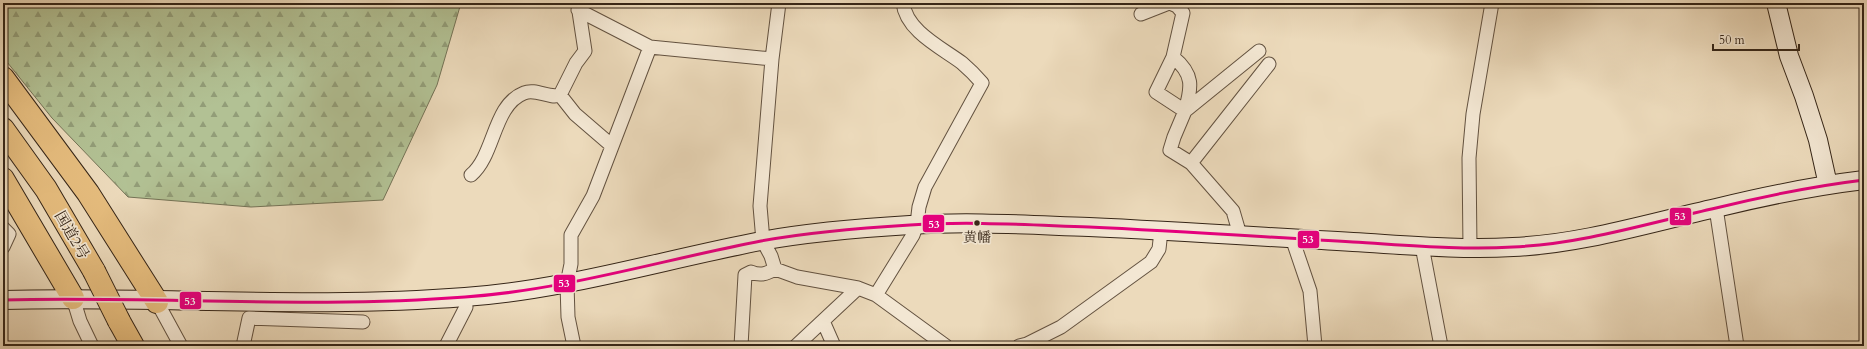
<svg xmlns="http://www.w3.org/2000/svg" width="1867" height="349" viewBox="0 0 1867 349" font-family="Cardo,'Noto Serif JP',serif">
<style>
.forest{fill:url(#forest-firs);stroke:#747356}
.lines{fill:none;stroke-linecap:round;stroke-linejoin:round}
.street-casing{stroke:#635240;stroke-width:15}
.secondary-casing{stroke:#352517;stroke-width:20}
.highway-casing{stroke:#352517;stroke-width:24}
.street{stroke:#f3e7d3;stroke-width:13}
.secondary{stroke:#f3e7d3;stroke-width:18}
.highway{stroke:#e6bd7e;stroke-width:22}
.highway-bridge-casing{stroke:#352517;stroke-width:24;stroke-linecap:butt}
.highway-bridge{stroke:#e6bd7e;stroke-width:22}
.bus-1-casing{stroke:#f3e7d3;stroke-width:6}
.bus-1{stroke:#e5007d;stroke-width:3}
.bus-dot{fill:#352517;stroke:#f3e7d3;stroke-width:1.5}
.labels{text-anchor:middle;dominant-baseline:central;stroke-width:3.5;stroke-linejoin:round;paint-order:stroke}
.bus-label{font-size:14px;fill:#352517;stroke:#f3e7d3}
.street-label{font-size:15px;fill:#352517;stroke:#f3e7d3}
.line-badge{stroke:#f3e7d3;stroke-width:1.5}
.badge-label{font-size:11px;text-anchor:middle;font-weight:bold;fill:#fff}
</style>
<defs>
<pattern id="forest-firs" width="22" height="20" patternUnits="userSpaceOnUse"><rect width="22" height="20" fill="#b2c194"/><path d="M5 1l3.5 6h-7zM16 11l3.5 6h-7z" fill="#929d78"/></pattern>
</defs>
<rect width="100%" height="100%" fill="#ecdabb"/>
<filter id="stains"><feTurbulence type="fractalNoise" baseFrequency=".005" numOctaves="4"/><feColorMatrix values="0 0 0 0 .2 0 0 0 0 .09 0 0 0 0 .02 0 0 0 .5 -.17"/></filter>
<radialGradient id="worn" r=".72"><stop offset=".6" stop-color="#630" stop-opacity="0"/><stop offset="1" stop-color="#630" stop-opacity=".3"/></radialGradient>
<path class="forest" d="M 3,3 L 461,3 L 437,85 L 383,200 L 251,207 L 128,197 L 52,118 L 3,57 Z"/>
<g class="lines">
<defs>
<path id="street" d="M 779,3 L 772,59 L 760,206 L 763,241 L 771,256 L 775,269 L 797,277 L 858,288 L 876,295 L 946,346
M 1170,3 L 1177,6 L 1183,13 L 1173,57 L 1156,92 L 1185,111 L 1174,137 L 1170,150 L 1191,163 L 1233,211 L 1240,235
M 578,5 L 585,51 L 576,63 L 560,95 L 575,114 L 611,145
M 578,10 L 650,47 L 772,59
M 1141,14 L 1169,3
M 1173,57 C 1194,74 1192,87 1185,111
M 1185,111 L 1259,51
M 1191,163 L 1269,64
M 471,175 C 495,155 493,105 524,93 C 536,88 549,99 560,95
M 1716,208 L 1737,346
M 3,228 L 9,234 L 3,247
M 1292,238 L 1310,291 L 1315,346
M 1422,246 L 1441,346
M 1470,248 L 1469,158 L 1473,114 L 1492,3
M 876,295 L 913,235 L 917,224 L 919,207 L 925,187 L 982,83 C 976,76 969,69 962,63 C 942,48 906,31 903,3
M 73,298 L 80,321 L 92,346
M 157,302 L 181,346
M 823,321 L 834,346
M 243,346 L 249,318 L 363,322
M 446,346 L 466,307 L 465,297
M 574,346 L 568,317 L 567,284 L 571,264 L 571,235 L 593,196 L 650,47
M 741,346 L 745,275 L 751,272 C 760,276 766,274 775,269
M 796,346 L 858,288
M 1019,346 L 1027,344 L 1061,327 L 1151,262 L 1159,249 L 1161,231"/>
<path id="secondary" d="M 1776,3 L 1789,56 L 1804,96 L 1818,140 L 1828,185
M 3,300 C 157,296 311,309 465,297 C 565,290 662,260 761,241 C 810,232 860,228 910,225 C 970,221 1030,225 1089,227 C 1177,231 1265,237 1353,242 C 1406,245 1460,250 1513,247 C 1582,244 1649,223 1716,208 C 1765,196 1814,186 1864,180"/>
<path id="highway" d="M 3,78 L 88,193 L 157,302
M 3,129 L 46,189 L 94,271
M 3,179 L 73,298
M 119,321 L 133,346"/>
</defs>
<use href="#street" class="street-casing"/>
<use href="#secondary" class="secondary-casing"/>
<use href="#highway" class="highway-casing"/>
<use href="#street" class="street"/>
<use href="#secondary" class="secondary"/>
<use href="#highway" class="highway"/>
<defs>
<path id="highway-bridge" d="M 94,271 L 119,321"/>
</defs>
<use href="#highway-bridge" class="highway-bridge-casing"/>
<use href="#highway-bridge" class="highway-bridge"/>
<defs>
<path id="bus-1" d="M 3,300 C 157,296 311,309 465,297 C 565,290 662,260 761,241 C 810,232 860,228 910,225 C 970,221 1030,225 1089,227 C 1177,231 1265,237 1353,242 C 1406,245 1460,250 1513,247 C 1582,244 1649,223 1716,208 C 1765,196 1814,186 1864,180"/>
</defs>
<use href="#bus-1" class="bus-1-casing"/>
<use href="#bus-1" class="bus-1"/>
</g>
<circle class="bus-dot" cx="977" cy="223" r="3.5"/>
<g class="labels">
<g class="bus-label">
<text x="977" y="237">黄幡</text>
</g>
<g class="street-label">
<text transform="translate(72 235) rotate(60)">国道2号</text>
</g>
</g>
<g class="line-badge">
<rect x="1669" y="207" width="23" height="19" rx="4" fill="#e5007d"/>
<rect x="922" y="214" width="23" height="19" rx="4" fill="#e5007d"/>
<rect x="1297" y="230" width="23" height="19" rx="4" fill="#e5007d"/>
<rect x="553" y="274" width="23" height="19" rx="4" fill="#e5007d"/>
<rect x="179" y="291" width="23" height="19" rx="4" fill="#e5007d"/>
</g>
<g class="badge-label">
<text x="1680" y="220">53</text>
<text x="934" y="228">53</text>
<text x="1308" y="243">53</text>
<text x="564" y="287">53</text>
<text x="190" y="305">53</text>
</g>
<rect width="1867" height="349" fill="none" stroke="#ecdabb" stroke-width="16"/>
<rect x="4" y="4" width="1859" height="341" fill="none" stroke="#352517" stroke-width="2"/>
<rect x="8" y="8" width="1851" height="333" fill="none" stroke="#352517"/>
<path d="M1713 44v6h86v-6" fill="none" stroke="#352517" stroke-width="2"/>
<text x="1719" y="44" font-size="12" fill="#352517" stroke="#f3e7d3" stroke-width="3" paint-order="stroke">50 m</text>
<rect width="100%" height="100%" filter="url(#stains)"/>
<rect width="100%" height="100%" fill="url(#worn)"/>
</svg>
